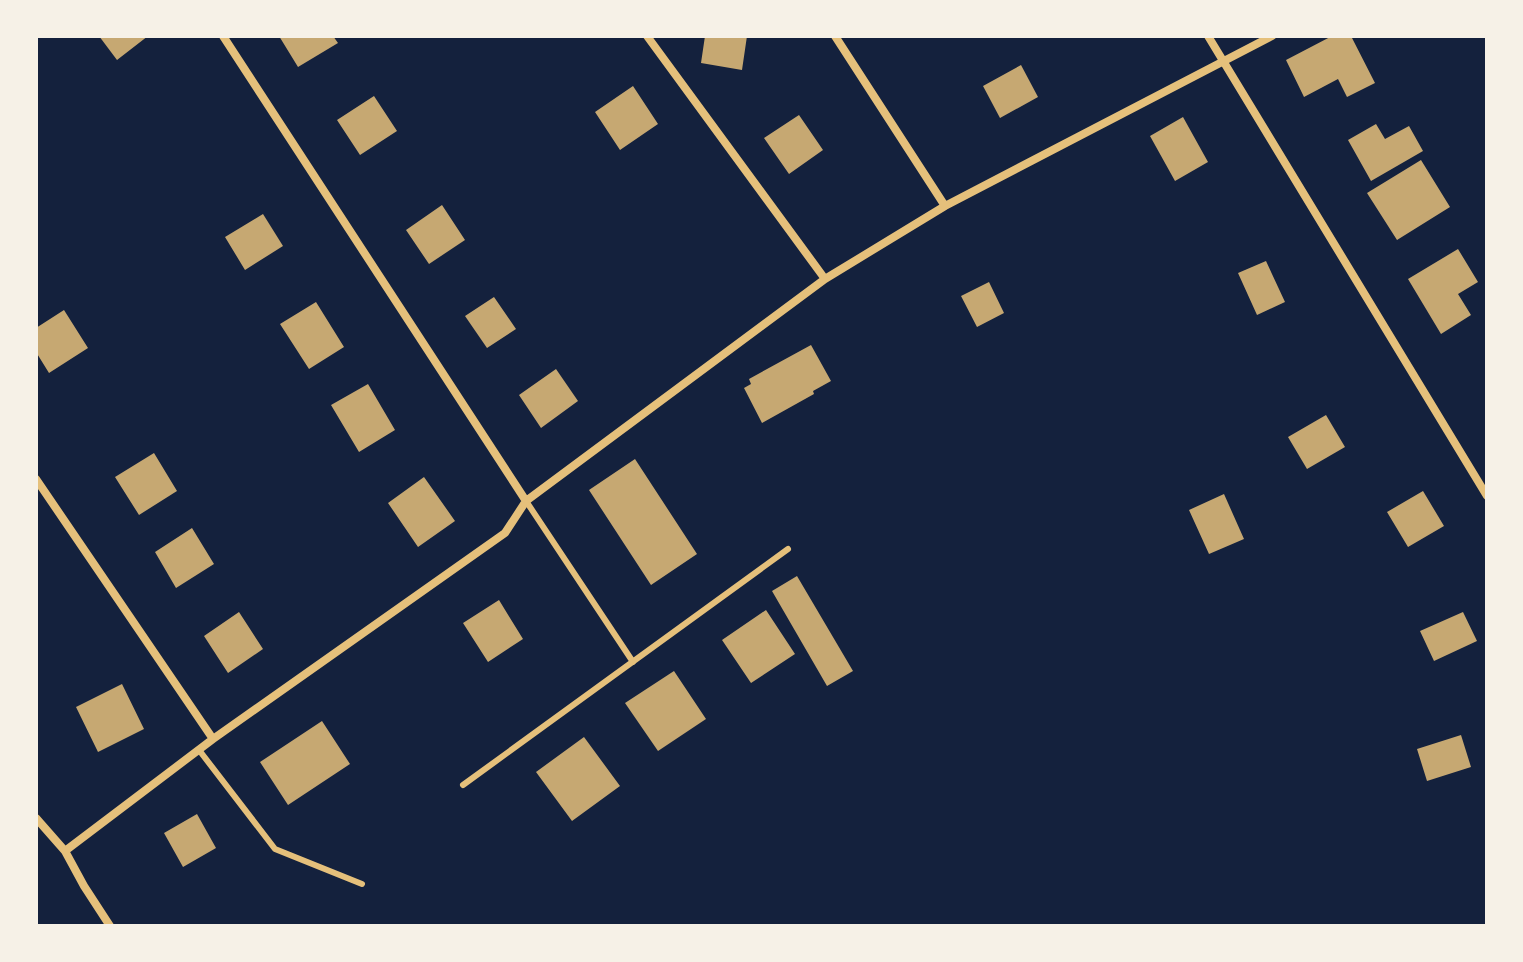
<svg xmlns="http://www.w3.org/2000/svg" width="1523" height="962" viewBox="0 0 1523 962" font-family="'Fira Sans',sans-serif">
<style>
.building{fill:#c6a872}
.lines{fill:none;stroke-linecap:round;stroke-linejoin:round}
.service{stroke:#e5c07b;stroke-width:6}
.minor{stroke:#e5c07b;stroke-width:8}
</style>
<rect width="100%" height="100%" fill="#14213d"/>
<path class="building" d="M 99,36 L 148,36 L 117,60 Z
M 279,36 L 333,36 L 338,43 L 298,67 Z
M 705,36 L 747,36 L 742,70 L 701,63 Z
M 1332,36 L 1351,36 L 1375,83 L 1347,97 L 1338,79 L 1304,97 L 1286,60 Z
M 1021,65 L 1038,97 L 1000,118 L 983,86 Z
M 633,86 L 658,124 L 620,150 L 595,112 Z
M 374,96 L 397,131 L 360,155 L 337,120 Z
M 799,115 L 823,150 L 789,174 L 764,138 Z
M 1183,117 L 1208,162 L 1175,181 L 1150,136 Z
M 1376,124 L 1385,139 L 1409,126 L 1423,151 L 1371,181 L 1348,140 Z
M 1421,160 L 1450,207 L 1397,240 L 1367,193 Z
M 442,205 L 465,240 L 429,264 L 406,230 Z
M 263,214 L 283,246 L 245,270 L 225,237 Z
M 1458,249 L 1478,282 L 1458,294 L 1471,315 L 1441,334 L 1408,279 Z
M 1266,261 L 1285,302 L 1257,315 L 1238,273 Z
M 989,282 L 1004,313 L 977,327 L 961,296 Z
M 494,297 L 516,329 L 487,348 L 465,316 Z
M 316,302 L 344,347 L 309,369 L 280,324 Z
M 64,310 L 88,348 L 49,373 L 36,352 L 36,328 Z
M 811,345 L 831,381 L 813,391 L 814,394 L 762,423 L 744,388 L 751,384 L 749,379 Z
M 556,369 L 578,401 L 541,428 L 519,395 Z
M 368,384 L 395,430 L 359,452 L 331,405 Z
M 1326,415 L 1345,447 L 1307,469 L 1288,437 Z
M 154,453 L 177,491 L 139,515 L 115,477 Z
M 635,459 L 697,554 L 651,585 L 589,490 Z
M 424,477 L 455,521 L 418,547 L 388,503 Z
M 1423,491 L 1444,526 L 1408,547 L 1387,512 Z
M 1224,494 L 1244,539 L 1209,554 L 1189,510 Z
M 192,528 L 214,564 L 176,588 L 155,552 Z
M 797,576 L 853,671 L 827,686 L 772,591 Z
M 499,600 L 523,639 L 488,662 L 463,623 Z
M 766,610 L 795,654 L 751,683 L 722,640 Z
M 239,612 L 263,649 L 228,673 L 204,636 Z
M 1463,612 L 1477,641 L 1434,661 L 1420,631 Z
M 674,671 L 706,719 L 658,751 L 625,703 Z
M 122,684 L 144,729 L 98,752 L 76,707 Z
M 322,721 L 350,764 L 288,805 L 260,762 Z
M 1461,735 L 1471,767 L 1427,781 L 1417,749 Z
M 584,737 L 620,786 L 572,821 L 536,772 Z
M 197,814 L 216,848 L 183,867 L 164,833 Z"/>
<g class="lines">
<path class="service" d="M 526,501 L 633,662
M 199,750 L 275,849 L 362,884
M 463,785 L 788,549"/>
<path class="minor" d="M 223,36 L 526,501
M 647,36 L 825,279
M 835,36 L 945,206
M 1208,36 L 1487,496
M 36,479 L 213,739
M 36,818 L 65,851 L 84,886 L 110,926
M 65,851 L 213,739 L 505,533 L 526,501 L 825,279 L 945,206 L 1272,36"/>
</g>
<rect width="1523" height="962" fill="none" stroke="#f6f1e7" stroke-width="76"/>
</svg>
